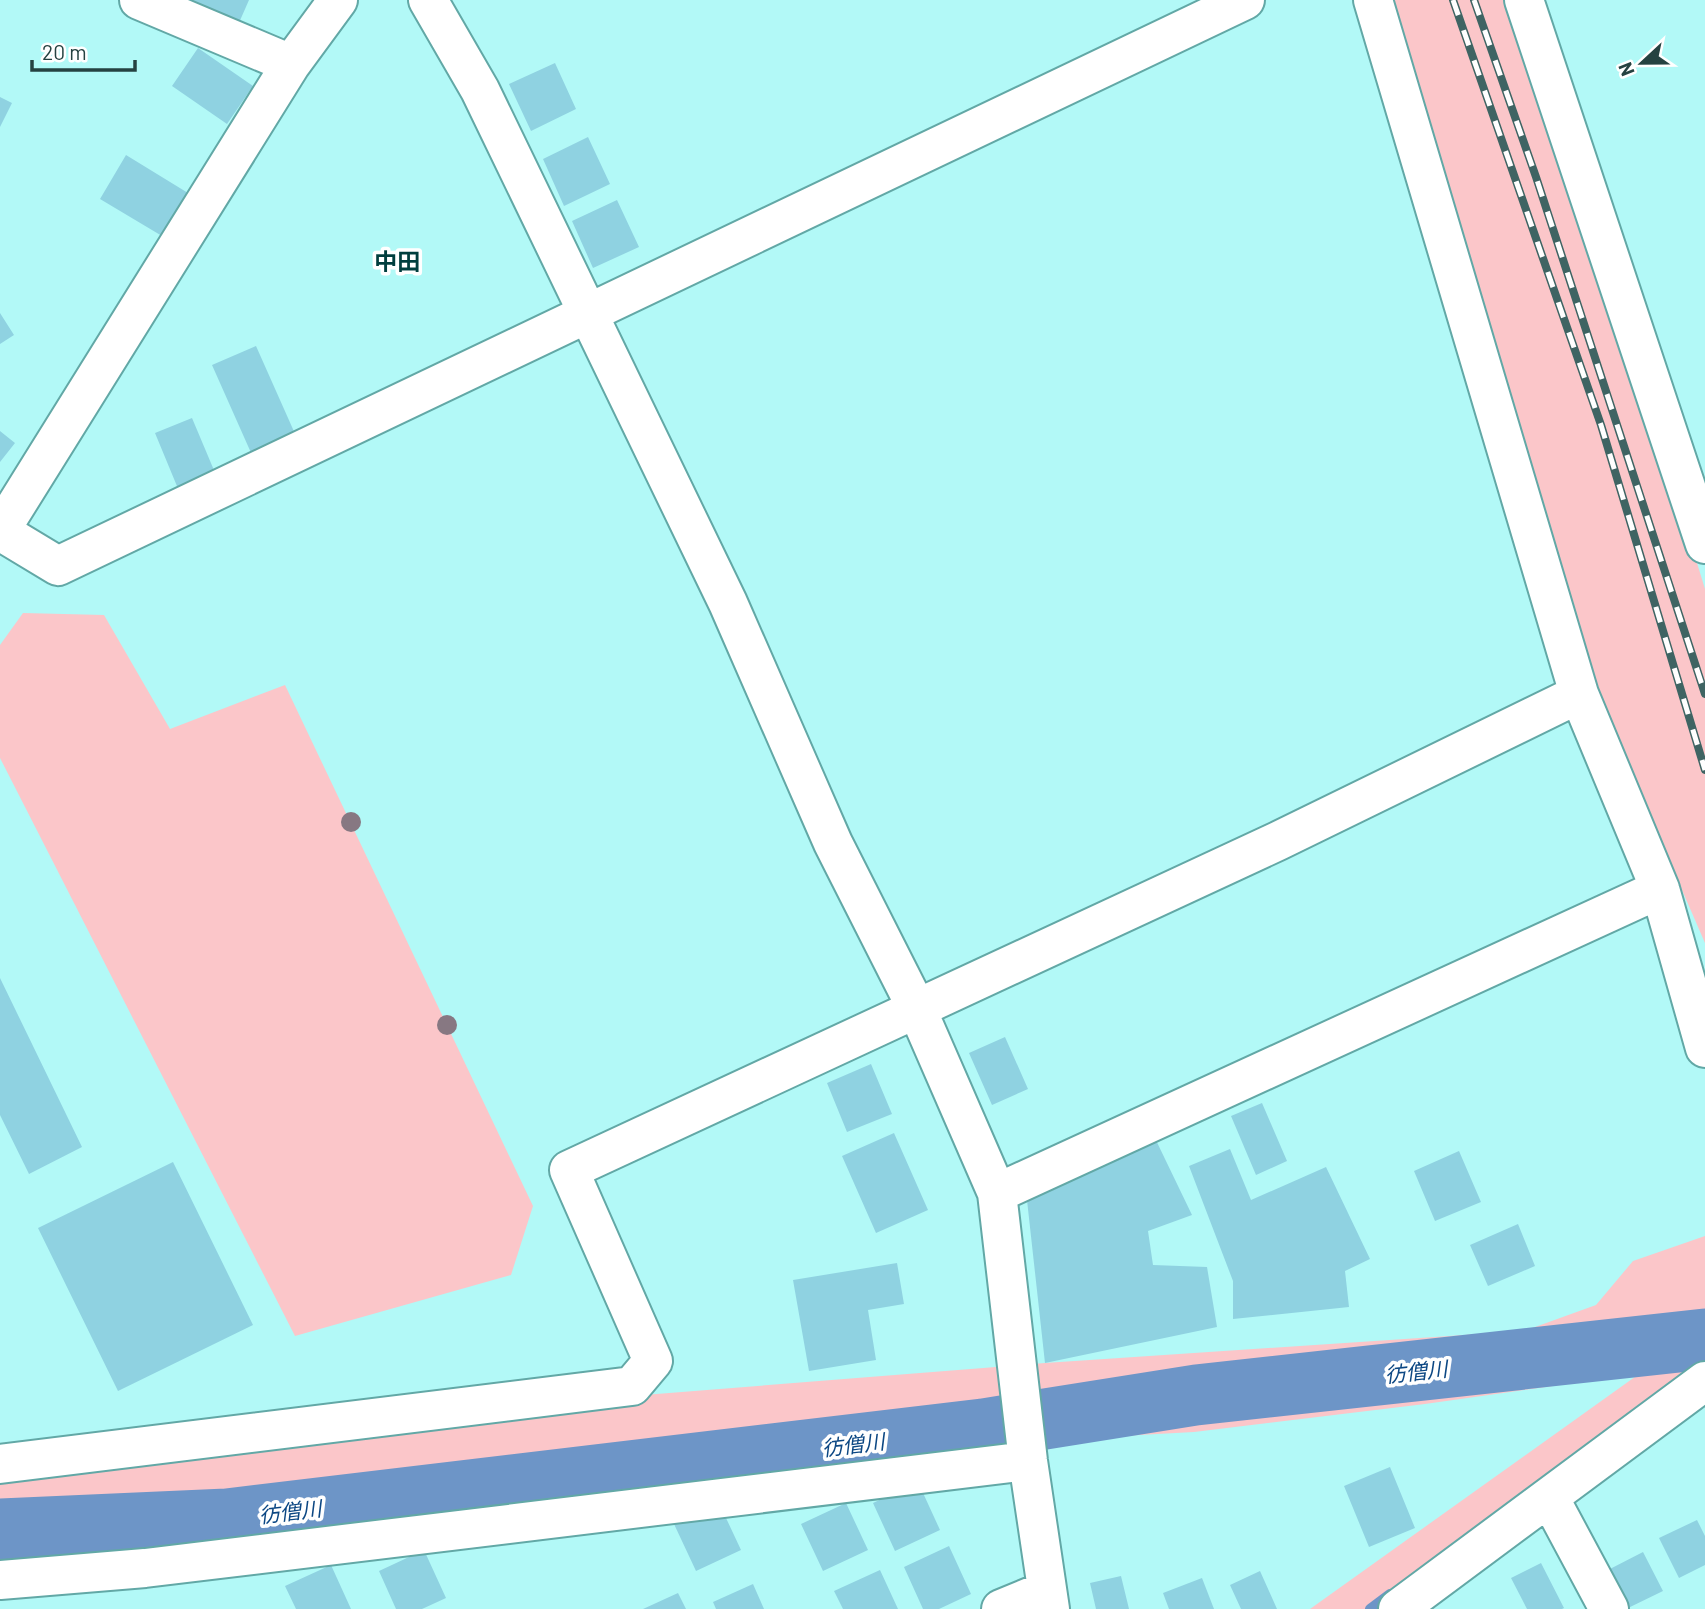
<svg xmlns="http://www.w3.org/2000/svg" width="1705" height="1609" viewBox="0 0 1705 1609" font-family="Barlow,'Noto Sans JP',sans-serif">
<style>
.green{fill:#fbc6c9}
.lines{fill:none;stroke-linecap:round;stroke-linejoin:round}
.stream{stroke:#6d95c7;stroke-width:10}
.river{stroke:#6d95c7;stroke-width:61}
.building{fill:#8fd2e1}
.minor-casing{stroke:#62a8a6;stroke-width:42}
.minor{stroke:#fff;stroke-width:38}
.rail-casing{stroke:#3f6463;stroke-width:8}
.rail{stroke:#fff;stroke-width:5;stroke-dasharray:16;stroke-linecap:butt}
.tree{fill:#877882}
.labels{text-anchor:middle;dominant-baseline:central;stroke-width:7;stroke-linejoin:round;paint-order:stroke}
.water-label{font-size:21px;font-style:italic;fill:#0c4783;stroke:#fff}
.quarter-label{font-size:23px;font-weight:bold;fill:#003e3e;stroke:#fff}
</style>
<rect width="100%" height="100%" fill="#b2f9f7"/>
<path class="green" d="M 1373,0 L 1524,0 L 1705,589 L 1705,943 L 1547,579 Z
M 23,613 L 104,615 L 170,729 L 285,685 L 533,1206 L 511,1275 L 295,1336 L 0,758 L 0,645 Z
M 1705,1236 L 1705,1391 L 1426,1609 L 1310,1609 L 1639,1374 L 1425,1404 L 1194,1432 L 1010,1442 L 882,1479 L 0,1579 L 0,1475 L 381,1416 L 1045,1363 L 1524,1331 L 1596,1305 L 1633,1261 Z"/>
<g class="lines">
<path class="stream" d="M 1370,1609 L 1390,1594"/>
<path class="river" d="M 0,1529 L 227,1519 L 983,1429 L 1196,1395 L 1705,1339"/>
</g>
<path class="building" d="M 180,0 L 249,0 L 238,25 Z
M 198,48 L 253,86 L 227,124 L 172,86 Z
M 555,63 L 576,109 L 531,131 L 509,84 Z
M 0,97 L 12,103 L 0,127 Z
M 588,137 L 610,184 L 564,206 L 543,159 Z
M 126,155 L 188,193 L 162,236 L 100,199 Z
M 617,200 L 639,247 L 593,268 L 572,221 Z
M 0,313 L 14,335 L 0,344 Z
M 256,346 L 296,436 L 252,455 L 212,365 Z
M 192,418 L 216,475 L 179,491 L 155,433 Z
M 0,431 L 15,443 L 0,462 Z
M 0,978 L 82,1147 L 29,1174 L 0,1115 Z
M 1005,1037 L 1028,1089 L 992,1105 L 969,1053 Z
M 871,1064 L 892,1114 L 847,1132 L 827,1083 Z
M 1262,1103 L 1287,1161 L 1256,1175 L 1231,1116 Z
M 1152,1132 L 1192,1215 L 1148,1231 L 1153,1265 L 1207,1267 L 1217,1327 L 1045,1363 L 1027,1200 Z
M 894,1133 L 928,1210 L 876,1233 L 842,1156 Z
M 1230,1149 L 1251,1200 L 1326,1167 L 1370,1259 L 1345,1271 L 1349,1307 L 1233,1319 L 1233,1281 L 1189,1166 Z
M 1459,1151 L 1481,1202 L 1435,1221 L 1414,1171 Z
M 173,1162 L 253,1325 L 118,1391 L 38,1228 Z
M 1518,1224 L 1535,1266 L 1488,1286 L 1470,1245 Z
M 897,1263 L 904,1304 L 868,1310 L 876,1360 L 809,1371 L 793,1280 Z
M 1390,1467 L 1415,1528 L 1369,1547 L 1344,1486 Z
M 918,1482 L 940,1530 L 895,1551 L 873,1503 Z
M 719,1503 L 741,1550 L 696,1571 L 674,1524 Z
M 846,1503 L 868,1550 L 823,1571 L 801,1524 Z
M 1697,1520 L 1705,1536 L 1705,1565 L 1679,1578 L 1659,1538 Z
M 949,1546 L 971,1594 L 939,1609 L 923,1609 L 904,1567 Z
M 424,1550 L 446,1598 L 422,1609 L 396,1609 L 379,1571 Z
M 1643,1552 L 1663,1591 L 1626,1609 L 1606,1571 Z
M 1541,1563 L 1564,1608 L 1562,1609 L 1527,1609 L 1511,1578 Z
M 331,1565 L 351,1609 L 296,1609 L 285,1586 Z
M 880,1570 L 898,1609 L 843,1609 L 834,1591 Z
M 1260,1571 L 1277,1609 L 1241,1609 L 1230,1585 Z
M 1121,1576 L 1129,1609 L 1096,1609 L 1090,1583 Z
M 1202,1578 L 1214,1609 L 1169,1609 L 1163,1593 Z
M 753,1584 L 764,1609 L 716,1609 L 713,1602 Z
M 678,1593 L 686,1609 L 643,1609 Z"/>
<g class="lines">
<defs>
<path id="minor" d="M 139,0 L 291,64
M 428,0 L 480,90 L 728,603 L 833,843 L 916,1007 L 997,1193 L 1028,1461 L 1050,1609
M 1373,0 L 1579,694 L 1660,889 L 1705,1048
M 1524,0 L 1705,544
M 0,531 L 58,566 L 1245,0
M 0,531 L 291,64 L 338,0
M 997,1193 L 1660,889
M 0,1464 L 632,1386 L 653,1361 L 569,1170 L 1278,841 L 1579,694
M 1549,1497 L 1609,1609
M 0,1580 L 145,1568 L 1028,1461
M 1001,1609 L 1047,1590
M 1398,1609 L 1705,1381"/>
</defs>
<use href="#minor" class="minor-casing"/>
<use href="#minor" class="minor"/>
<defs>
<path id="rail" d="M 1453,0 L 1601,425 L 1705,770
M 1474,0 L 1536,177 L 1705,694"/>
</defs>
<use href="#rail" class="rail-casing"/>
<use href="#rail" class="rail"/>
</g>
<g class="tree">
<circle cx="351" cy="822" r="10"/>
<circle cx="447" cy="1025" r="10"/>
</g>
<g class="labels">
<g class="water-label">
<text transform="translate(1416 1371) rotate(-6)">彷僧川</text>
<text transform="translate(853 1444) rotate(-7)">彷僧川</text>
<text transform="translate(290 1511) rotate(-7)">彷僧川</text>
</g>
<g class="quarter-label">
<text x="397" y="261">中田</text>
</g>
</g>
<g transform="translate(1642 63) rotate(248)" stroke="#ffffff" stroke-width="5" paint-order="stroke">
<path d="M0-5L12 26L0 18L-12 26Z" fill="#254241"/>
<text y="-10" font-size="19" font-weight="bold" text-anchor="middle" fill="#254241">N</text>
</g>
<path d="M32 60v10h103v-10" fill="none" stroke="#254241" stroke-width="3.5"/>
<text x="42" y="60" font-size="21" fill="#254241" stroke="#ffffff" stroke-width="5" paint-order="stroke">20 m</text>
</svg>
